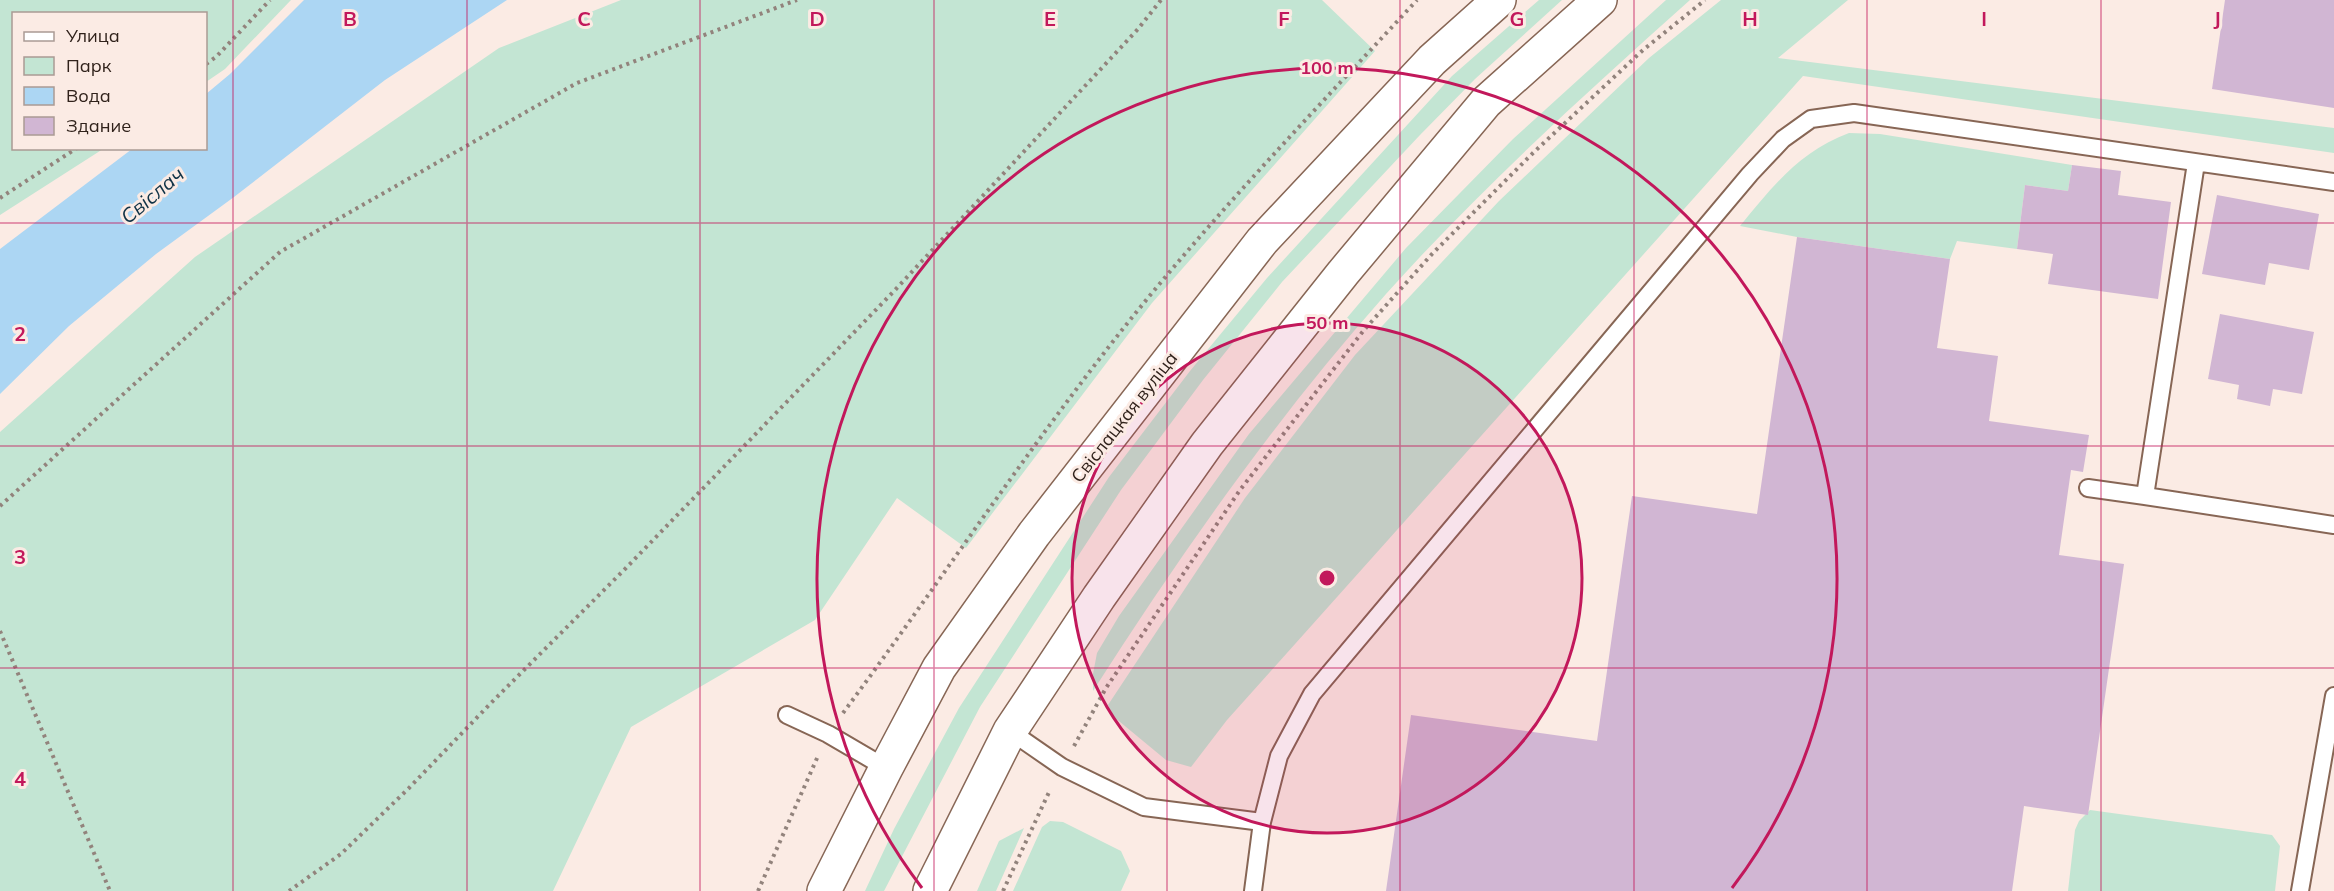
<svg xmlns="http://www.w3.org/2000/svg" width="2334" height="891" viewBox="0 0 2334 891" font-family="Mulish,sans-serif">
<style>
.green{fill:#c3e5d3}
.water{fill:#acd6f3}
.building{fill:#d1b6d3}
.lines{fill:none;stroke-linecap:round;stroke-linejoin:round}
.lane-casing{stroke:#876655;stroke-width:20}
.primary-casing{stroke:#876655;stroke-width:36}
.path{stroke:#92837c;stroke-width:4;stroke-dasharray:3 4.5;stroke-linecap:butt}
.lane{stroke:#fff;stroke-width:16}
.primary{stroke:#fff;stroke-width:33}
.grid{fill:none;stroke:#c2185b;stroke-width:1.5;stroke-opacity:0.55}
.ring{fill:none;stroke:#c2185b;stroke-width:3}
.labels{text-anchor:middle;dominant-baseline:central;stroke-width:6;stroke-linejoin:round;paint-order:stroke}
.street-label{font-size:18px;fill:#30221b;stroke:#fbebe4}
.water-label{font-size:20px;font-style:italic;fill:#0f3246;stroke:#fbebe4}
.grid-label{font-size:20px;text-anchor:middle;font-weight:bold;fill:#c2185b;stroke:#fbebe4;stroke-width:6;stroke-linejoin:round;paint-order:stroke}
.centre{fill:#c2185b;stroke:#fbebe4;stroke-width:3}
.ring-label{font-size:18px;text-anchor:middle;font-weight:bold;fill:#c2185b;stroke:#fbebe4;stroke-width:6;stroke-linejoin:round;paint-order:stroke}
</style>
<rect width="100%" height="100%" fill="#fbebe4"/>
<path class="green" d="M 0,0 L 291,0 L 225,69 L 206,82 L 206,14 L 14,14 L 14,148 L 103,149 L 0,215 Z
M 621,0 L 1322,0 L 1375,51 L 1152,303 L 966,548 L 897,498 L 815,620 L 631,727 L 553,891 L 0,891 L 0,432 L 195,257 L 499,48 Z
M 1539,0 L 1562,0 L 1475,79 L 1420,135 L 1282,282 L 1203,380 L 1121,490 L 980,707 L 884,891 L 865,891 L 894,829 L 959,708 L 1109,477 L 1190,371 L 1267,278 L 1452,76 Z
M 1666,0 L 1690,0 C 1585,94 1480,189 1386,294 C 1276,418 1182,552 1093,691 L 1093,674 L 1097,653 L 1119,616 L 1249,434 L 1406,248 L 1513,139 Z
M 1721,0 L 1848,0 L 1778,58 L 2334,128 L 2334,153 L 1803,76 L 1227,720 L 1191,767 L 1166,760 L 1114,717 L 1108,705 L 1245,498 L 1355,355 L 1499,201 L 1649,58 Z
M 1849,133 L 1880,134 L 2072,165 L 2068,191 L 2025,185 L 2017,249 L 1957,241 L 1950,259 L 1797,237 L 1740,226 C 1773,186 1799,152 1849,133 Z
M 2090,810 L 2272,835 L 2280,846 L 2275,891 L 2068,891 L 2075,830 L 2079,821 Z
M 1050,821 L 1063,822 L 1121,851 L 1130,871 L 1121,891 L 1013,891 L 1042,827 Z
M 1024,828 L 996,891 L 977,891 L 999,841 Z"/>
<path class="water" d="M 304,0 L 507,0 L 385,80 L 234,197 L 156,254 L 69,326 L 0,394 L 0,249 L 132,149 L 206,148 L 206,94 L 230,74 Z"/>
<path class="building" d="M 2225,0 L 2334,0 L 2334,108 L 2212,89 Z
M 2072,165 L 2121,171 L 2118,195 L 2171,202 L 2158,299 L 2048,284 L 2053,254 L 2017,249 L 2025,185 L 2068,191 Z
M 2217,195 L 2319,214 L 2309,270 L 2269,263 L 2265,285 L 2202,274 Z
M 1797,237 L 1950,259 L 1937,348 L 1998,356 L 1989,421 L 2089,435 L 2083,472 L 2071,470 L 2059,555 L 2124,564 L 2088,815 L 2024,806 L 2012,891 L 1386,891 L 1411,715 L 1597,741 L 1632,496 L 1757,514 Z
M 2220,314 L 2314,332 L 2302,394 L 2273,389 L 2270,406 L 2237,399 L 2239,385 L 2208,379 Z"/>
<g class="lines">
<defs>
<path id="lane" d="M 2196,163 L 2145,496 L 2334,525
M 2088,488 L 2145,496
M 787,715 L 828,734 L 886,768
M 1010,731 L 1062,767 L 1144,807 L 1262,822
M 1253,891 L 1262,822 L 1279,756 L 1312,694 L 1750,174 L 1783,139 L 1811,119 L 1854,113 L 2334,182
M 2300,891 L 2334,696"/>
<path id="primary" d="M 824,891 L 886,768 L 939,668 L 1034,534 L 1262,241 L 1432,60 L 1499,0
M 930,891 L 1010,731 L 1099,597 L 1207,444 L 1343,273 L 1486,102 L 1600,0"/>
</defs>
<use href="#lane" class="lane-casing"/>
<use href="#primary" class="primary-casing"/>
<path class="path" d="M 206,64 L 216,57 L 270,0
M 0,198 L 77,148
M 0,506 L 280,252 L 577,83 L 797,0
M 0,631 L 110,891
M 843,713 C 941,581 1031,443 1134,315 C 1223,205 1321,104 1417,0
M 1074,746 L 1106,688 L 1240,490 L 1364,330 L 1432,254 L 1533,153 L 1643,50 L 1705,0
M 289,891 L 341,854 L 409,788 L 491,703 L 626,568 L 896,289 L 1138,29 L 1161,0
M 758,891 L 818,756
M 1003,891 L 1050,790"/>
<use href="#lane" class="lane"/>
<use href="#primary" class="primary"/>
</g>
<path class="grid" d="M 233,0 L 233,891M 467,0 L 467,891M 700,0 L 700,891M 934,0 L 934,891M 1167,0 L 1167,891M 1400,0 L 1400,891M 1634,0 L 1634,891M 1867,0 L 1867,891M 2101,0 L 2101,891M 0,223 L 2334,223M 0,446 L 2334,446M 0,668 L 2334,668"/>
<circle cx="1327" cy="578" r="255" fill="#c2185b" fill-opacity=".12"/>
<g class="ring">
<circle cx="1327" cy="578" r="255"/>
<path d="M922 888A510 510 0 1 1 1732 888"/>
</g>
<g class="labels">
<g class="street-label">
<text transform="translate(1124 417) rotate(-52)">Свіслацкая вуліца</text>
</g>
<g class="water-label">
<text transform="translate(152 195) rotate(-40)">Свіслач</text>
</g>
</g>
<g class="grid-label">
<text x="350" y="26">B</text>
<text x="584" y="26">C</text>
<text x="817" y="26">D</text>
<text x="1050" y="26">E</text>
<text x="1284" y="26">F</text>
<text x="1517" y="26">G</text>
<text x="1750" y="26">H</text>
<text x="1984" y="26">I</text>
<text x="2217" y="26">J</text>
<text x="20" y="341">2</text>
<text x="20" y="564">3</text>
<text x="20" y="786">4</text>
</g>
<circle cx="1327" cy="578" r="9" class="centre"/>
<g class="ring-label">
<text x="1327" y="74">100 m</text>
<text x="1327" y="329">50 m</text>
</g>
<rect x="12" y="12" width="195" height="138" fill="#fbebe4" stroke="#aa9b94" stroke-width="1.5"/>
<rect x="24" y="32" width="30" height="9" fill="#ffffff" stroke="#aa9b94" stroke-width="1.5"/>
<text x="66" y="42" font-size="18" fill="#30221b">Улица</text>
<rect x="24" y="57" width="30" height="18" fill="#c3e5d3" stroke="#aa9b94" stroke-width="1.5"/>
<text x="66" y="72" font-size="18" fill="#30221b">Парк</text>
<rect x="24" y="87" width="30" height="18" fill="#acd6f3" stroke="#aa9b94" stroke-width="1.5"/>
<text x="66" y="102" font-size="18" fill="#30221b">Вода</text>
<rect x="24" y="117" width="30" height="18" fill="#d1b6d3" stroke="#aa9b94" stroke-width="1.5"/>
<text x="66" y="132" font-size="18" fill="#30221b">Здание</text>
</svg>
